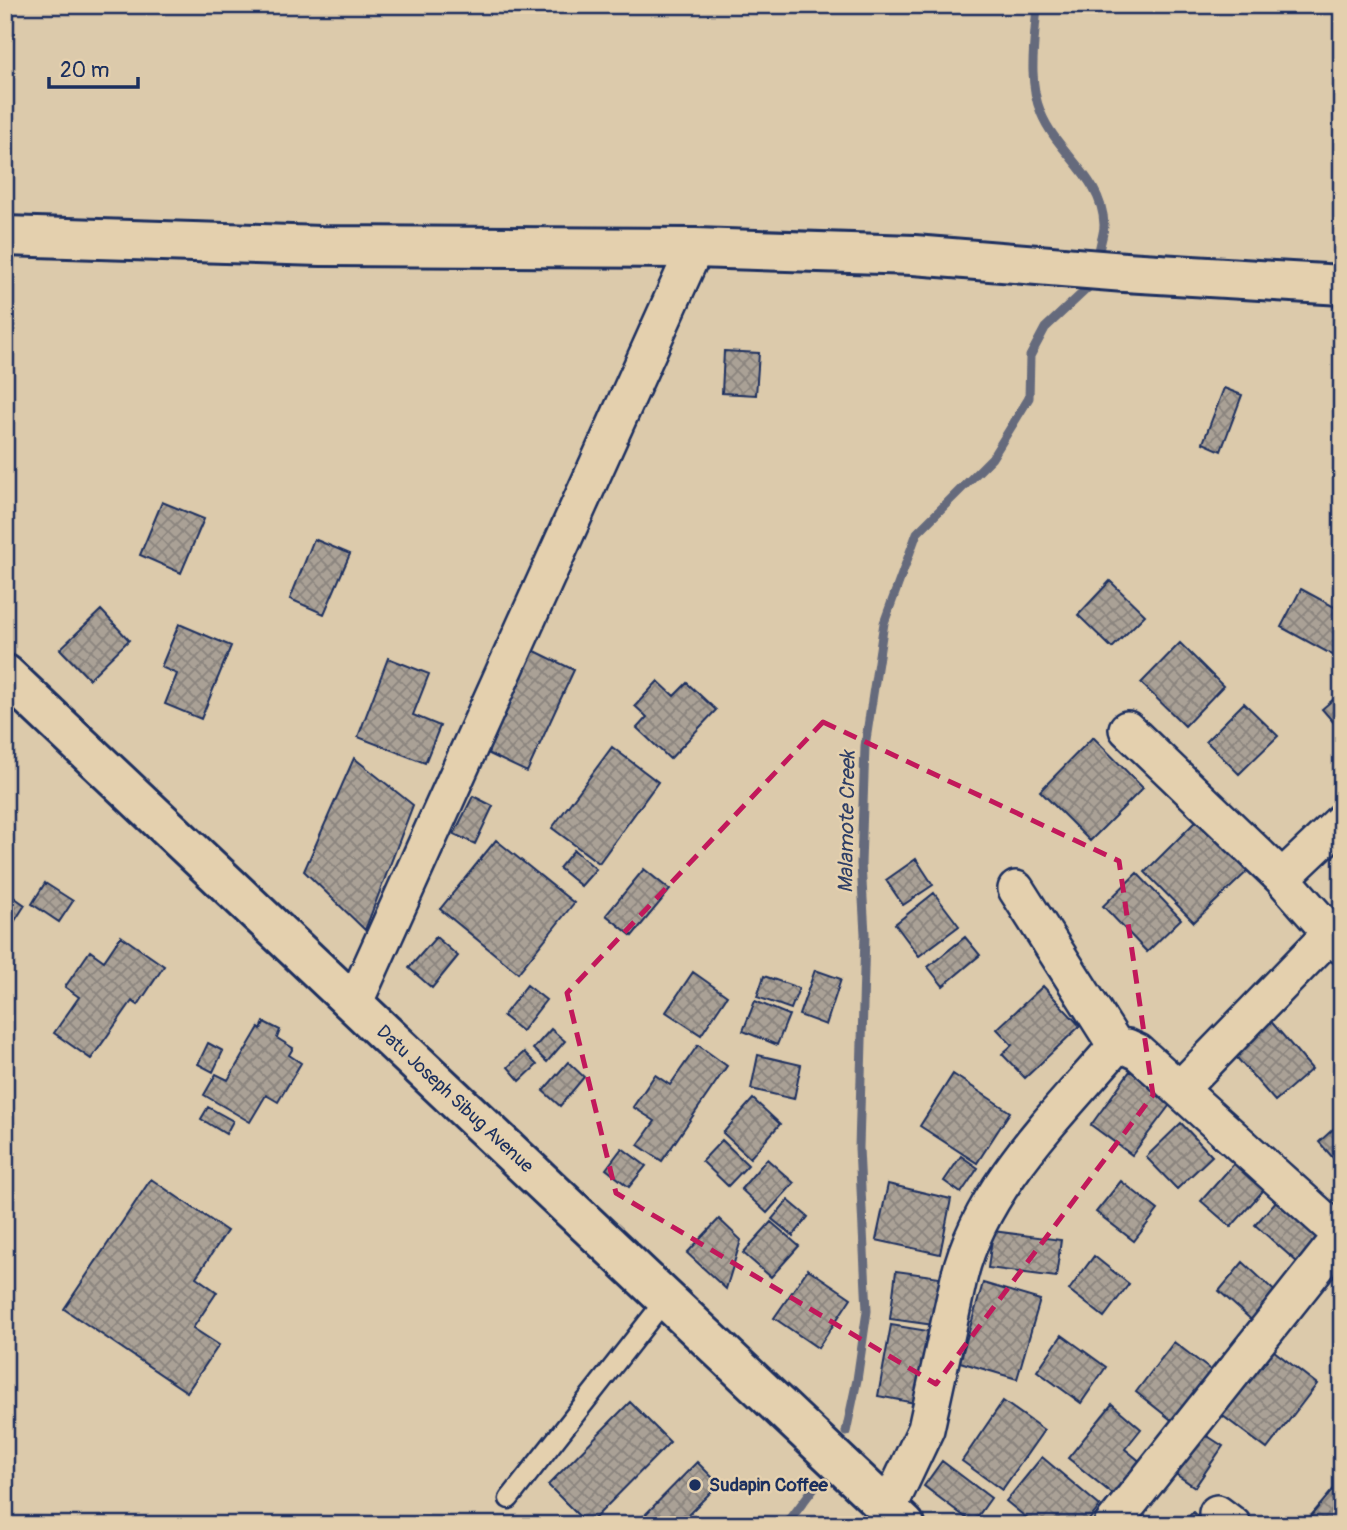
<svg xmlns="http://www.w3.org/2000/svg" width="1347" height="1530" viewBox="0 0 1347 1530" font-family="Pangolin,sans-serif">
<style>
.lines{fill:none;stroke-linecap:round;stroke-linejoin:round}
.stream{stroke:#656a7c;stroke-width:9}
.building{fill:url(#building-cross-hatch);stroke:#1b2f5e;stroke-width:2}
.service-casing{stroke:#1b2f5e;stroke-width:23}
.minor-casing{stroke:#1b2f5e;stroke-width:40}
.tertiary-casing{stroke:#1b2f5e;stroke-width:44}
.secondary-casing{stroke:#1b2f5e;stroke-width:44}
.service{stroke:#e4d0ae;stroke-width:18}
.minor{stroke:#e4d0ae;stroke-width:35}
.tertiary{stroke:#e4d0ae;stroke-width:38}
.secondary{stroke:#e4d0ae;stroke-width:38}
.marked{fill:none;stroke:#c2185b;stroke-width:5;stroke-dasharray:14 9;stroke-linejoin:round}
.poi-dot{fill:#1b2f5e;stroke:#e4d0ae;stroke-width:2.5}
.labels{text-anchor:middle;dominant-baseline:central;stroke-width:5;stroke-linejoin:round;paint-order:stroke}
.street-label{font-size:19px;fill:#1b2f5e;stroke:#e4d0ae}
.poi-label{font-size:19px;font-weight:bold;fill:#1b2f5e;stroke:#e4d0ae;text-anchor:start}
.water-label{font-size:21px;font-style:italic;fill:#2e3e66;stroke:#e4d0ae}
</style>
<defs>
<pattern id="building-cross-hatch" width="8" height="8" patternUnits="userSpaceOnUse" patternTransform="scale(1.75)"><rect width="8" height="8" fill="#aaa196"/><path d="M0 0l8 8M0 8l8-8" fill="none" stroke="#8a847e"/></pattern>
</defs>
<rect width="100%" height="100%" fill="#dccaab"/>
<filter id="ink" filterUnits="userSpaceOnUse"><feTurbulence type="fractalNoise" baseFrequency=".0143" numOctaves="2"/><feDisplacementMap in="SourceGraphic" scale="14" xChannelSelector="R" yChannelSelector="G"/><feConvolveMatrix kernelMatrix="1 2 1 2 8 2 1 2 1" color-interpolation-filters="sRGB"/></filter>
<g filter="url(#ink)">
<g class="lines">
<path class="stream" d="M 1037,5 C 1035,40 1027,80 1041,113 C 1057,153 1103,178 1104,225 C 1104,234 1100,243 1099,252
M 846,1432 L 857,1380 L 867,1311 L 859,1148 L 865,934 L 861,864 L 865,746 L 884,623 L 917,533 L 992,458 L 1029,398 L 1030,356 L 1045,328 L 1092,284
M 786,1525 L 816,1485"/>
</g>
<path class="building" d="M 724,351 L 759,353 L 756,395 L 722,393 Z
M 1224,388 L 1242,395 L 1221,451 L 1203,443 Z
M 162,502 L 204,519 L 181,573 L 140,555 Z
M 314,539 L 350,554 L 324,614 L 290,599 Z
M 1110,581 L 1145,615 L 1112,648 L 1078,615 Z
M 1301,589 L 1342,611 L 1342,651 L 1338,658 L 1281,627 Z
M 101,610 L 129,640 L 89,679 L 60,649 Z
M 179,624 L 231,646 L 201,719 L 165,704 L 177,674 L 161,667 Z
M 1180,643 L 1223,686 L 1185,726 L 1141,683 Z
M 533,650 L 574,670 L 527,772 L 485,752 Z
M 388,658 L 429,674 L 413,715 L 440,726 L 425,763 L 358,737 Z
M 658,681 L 674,696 L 687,683 L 716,710 L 670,759 L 637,728 L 647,717 L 635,706 Z
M 1342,692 L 1342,732 L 1322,709 Z
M 1244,703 L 1278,736 L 1239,774 L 1206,741 Z
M 1093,737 L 1143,788 L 1090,841 L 1040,791 Z
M 612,747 L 658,782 L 599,863 L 552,828 Z
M 354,758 L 413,805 L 365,930 L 304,871 Z
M 473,796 L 493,806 L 475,844 L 454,834 Z
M 1201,816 L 1253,866 L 1194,922 L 1145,872 Z
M 496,840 L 574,903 L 518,973 L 440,909 Z
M 574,850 L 596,869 L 581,886 L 559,868 Z
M 916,859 L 933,885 L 903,905 L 886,880 Z
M 644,869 L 670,890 L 632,936 L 606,915 Z
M 1137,873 L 1181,919 L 1147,952 L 1103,906 Z
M 45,883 L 73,901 L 59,922 L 32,904 Z
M 5,891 L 25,905 L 5,936 Z
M 934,893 L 959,926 L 919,956 L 895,924 Z
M 121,936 L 164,966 L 138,1005 L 132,1001 L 91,1059 L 54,1033 L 79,997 L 65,987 L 90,951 L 104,961 Z
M 436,937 L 458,956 L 432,988 L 409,968 Z
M 965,937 L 980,955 L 943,986 L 928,967 Z
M 815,970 L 841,979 L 826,1025 L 799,1015 Z
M 693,972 L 727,996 L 701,1035 L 666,1012 Z
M 764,976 L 799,988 L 791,1009 L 757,997 Z
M 527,985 L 546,1000 L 522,1031 L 503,1016 Z
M 1043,986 L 1080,1026 L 1025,1078 L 1002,1054 L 1012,1045 L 997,1029 Z
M 755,1001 L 789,1015 L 777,1045 L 743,1031 Z
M 1268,1018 L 1312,1069 L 1275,1101 L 1231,1051 Z
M 264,1022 L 280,1030 L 277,1038 L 293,1048 L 289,1055 L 301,1063 L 278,1102 L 266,1095 L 250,1122 L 204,1095 L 216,1074 L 228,1080 L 259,1027 L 261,1029 Z
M 551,1029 L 565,1041 L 547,1062 L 533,1049 Z
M 208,1043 L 223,1051 L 213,1072 L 198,1064 Z
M 698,1045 L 727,1066 L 662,1161 L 638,1145 L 655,1121 L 633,1107 L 655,1075 L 670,1085 Z
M 524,1052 L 537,1065 L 520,1081 L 508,1067 Z
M 758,1055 L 801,1065 L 794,1099 L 751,1089 Z
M 568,1062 L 584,1077 L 560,1106 L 543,1091 Z
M 1130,1071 L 1172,1102 L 1132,1155 L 1091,1125 Z
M 953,1074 L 1010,1112 L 977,1163 L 920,1126 Z
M 753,1099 L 780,1124 L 750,1158 L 723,1133 Z
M 208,1107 L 233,1121 L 226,1134 L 201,1119 Z
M 1342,1121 L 1342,1168 L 1319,1142 Z
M 1181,1123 L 1212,1156 L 1177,1189 L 1146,1157 Z
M 722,1140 L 748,1165 L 728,1186 L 702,1161 Z
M 622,1148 L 646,1166 L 629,1187 L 606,1169 Z
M 961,1156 L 978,1168 L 961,1193 L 944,1181 Z
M 1240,1157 L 1269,1184 L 1231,1227 L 1201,1201 Z
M 767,1159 L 794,1183 L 767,1213 L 741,1189 Z
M 151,1179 L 227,1231 L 196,1277 L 217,1292 L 193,1328 L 219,1345 L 187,1392 L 64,1309 Z
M 1121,1181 L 1158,1210 L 1134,1241 L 1096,1212 Z
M 888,1184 L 951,1199 L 940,1254 L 876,1240 Z
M 1286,1190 L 1327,1228 L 1297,1262 L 1255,1225 Z
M 788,1200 L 808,1217 L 793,1236 L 772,1219 Z
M 719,1219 L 741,1240 L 726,1289 L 687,1253 Z
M 771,1222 L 799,1246 L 771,1277 L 743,1253 Z
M 993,1231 L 1061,1240 L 1056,1277 L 988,1268 Z
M 1094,1256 L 1129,1284 L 1104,1317 L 1069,1290 Z
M 1243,1262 L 1281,1297 L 1256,1324 L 1219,1291 Z
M 808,1269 L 851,1298 L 818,1348 L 774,1318 Z
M 896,1271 L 940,1277 L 934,1325 L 890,1319 Z
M 983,1283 L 1040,1300 L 1017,1379 L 960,1362 Z
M 891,1325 L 928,1331 L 915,1403 L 878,1396 Z
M 1062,1335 L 1106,1367 L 1081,1403 L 1037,1371 Z
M 1261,1341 L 1317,1384 L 1267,1449 L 1211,1407 Z
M 1174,1342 L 1213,1372 L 1174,1422 L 1136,1392 Z
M 1003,1401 L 1044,1430 L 1002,1490 L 962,1461 Z
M 630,1402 L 670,1442 L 588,1525 L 548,1485 Z
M 1112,1404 L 1141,1429 L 1125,1449 L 1142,1463 L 1115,1496 L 1068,1458 Z
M 1198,1430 L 1223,1446 L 1195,1487 L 1171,1471 Z
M 1042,1457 L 1100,1506 L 1085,1525 L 1035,1525 L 1006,1501 Z
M 942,1461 L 991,1498 L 973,1523 L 924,1486 Z
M 697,1462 L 719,1484 L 678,1525 L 635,1525 Z
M 1342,1479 L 1342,1525 L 1303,1525 Z
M 1193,1512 L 1206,1525 L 1181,1525 Z"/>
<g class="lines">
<defs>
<path id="service" d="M 509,1499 L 666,1299"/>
<path id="minor" d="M 1127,729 L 1282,878 L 1342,946
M 1282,878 L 1342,821
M 1016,889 L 1116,1046 L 1127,1047 L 1138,1052 L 1342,1236
M 354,1004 L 695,248
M 1180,1089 L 1330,934
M 888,1509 L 926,1429 L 959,1278 C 980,1189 1058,1114 1116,1046
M 1217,1513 L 1233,1525
M 1112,1525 L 1342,1235"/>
<path id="tertiary" d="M 5,236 L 321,246 L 695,248 L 914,255 L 1125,272 L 1342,285"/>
<path id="secondary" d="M 5,674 L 905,1525"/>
</defs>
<use href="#service" class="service-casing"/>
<use href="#minor" class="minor-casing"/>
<use href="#tertiary" class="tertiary-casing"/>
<use href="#secondary" class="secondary-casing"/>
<use href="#service" class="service"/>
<use href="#minor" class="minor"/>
<use href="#tertiary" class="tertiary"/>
<use href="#secondary" class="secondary"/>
</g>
</g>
<path class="marked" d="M 823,722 L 1119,861 L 1153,1095 L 936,1384 L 616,1193 L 567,993 Z"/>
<circle class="poi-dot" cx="695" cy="1485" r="7"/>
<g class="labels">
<g class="street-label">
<text transform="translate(455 1099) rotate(43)">Datu Joseph Sibug Avenue</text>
</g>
<g class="poi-label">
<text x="709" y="1485">Sudapin Coffee</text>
</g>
<g class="water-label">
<text transform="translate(847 822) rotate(-89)">Malamote Creek</text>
</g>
</g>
<rect width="1347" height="1530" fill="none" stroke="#e4d0ae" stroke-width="28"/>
<rect x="14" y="14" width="1319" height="1502" fill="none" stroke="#1b2f5e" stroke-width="2.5" filter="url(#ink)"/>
<path d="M49 77v10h89v-10" fill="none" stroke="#1b2f5e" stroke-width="3.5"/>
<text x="60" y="77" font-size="21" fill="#1b2f5e" stroke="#e4d0ae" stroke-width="5" paint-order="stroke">20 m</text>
</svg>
